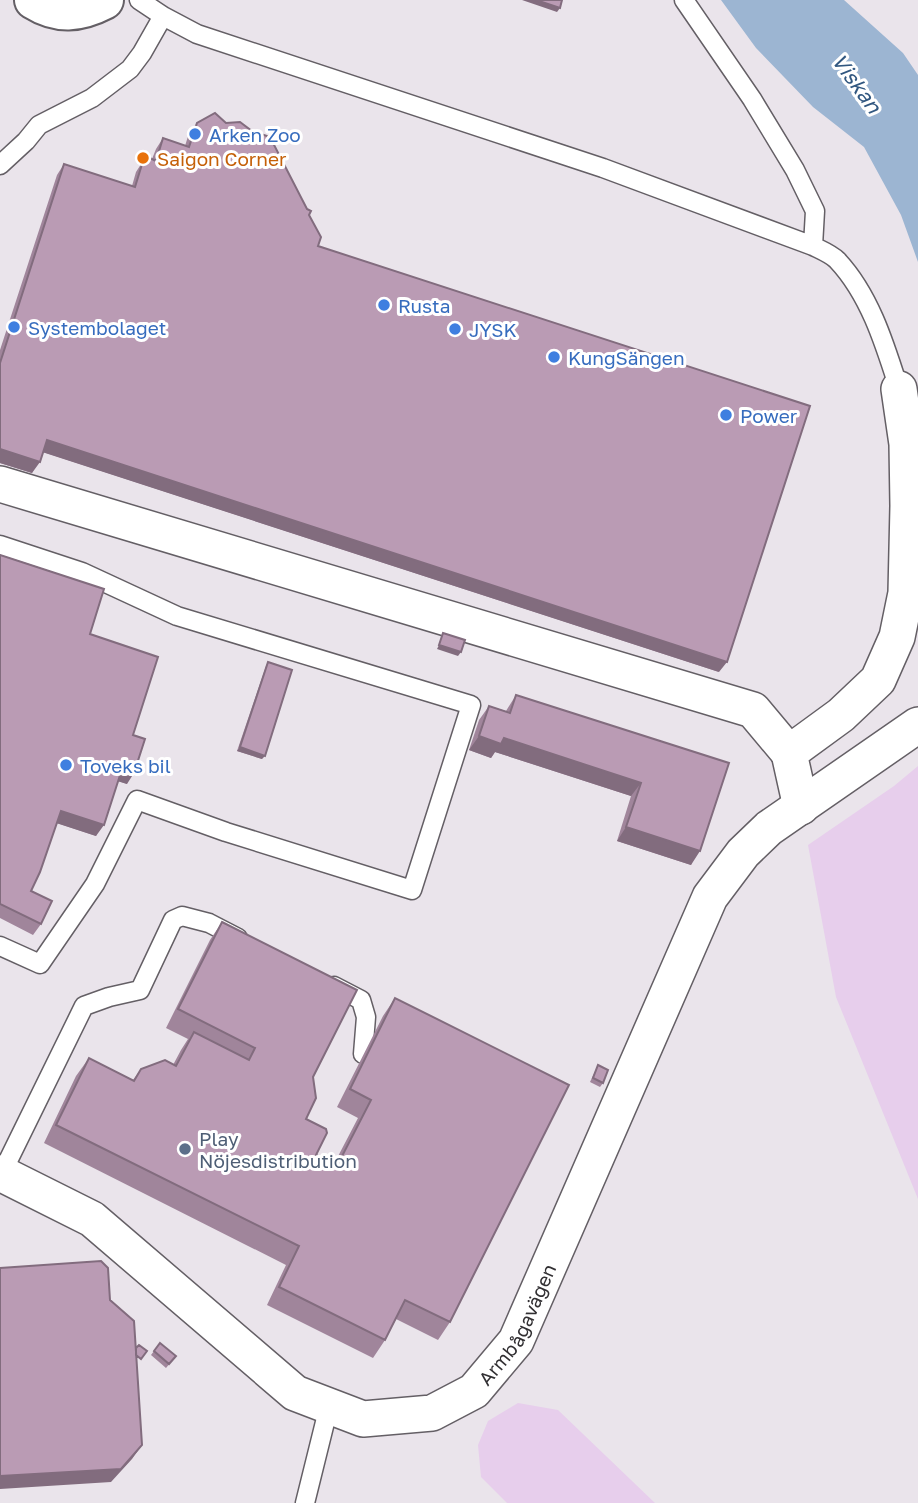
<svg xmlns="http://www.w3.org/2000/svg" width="918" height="1503" viewBox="0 0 918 1503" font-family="'Golos Text',sans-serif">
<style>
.green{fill:#e7ceec}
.water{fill:#9cb5d2}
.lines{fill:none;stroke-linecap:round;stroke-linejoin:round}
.lane-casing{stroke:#645f65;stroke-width:21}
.street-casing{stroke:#645f65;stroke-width:38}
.secondary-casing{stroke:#645f65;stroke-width:42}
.lane{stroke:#fff;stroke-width:18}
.street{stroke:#fff;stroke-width:35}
.secondary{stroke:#fff;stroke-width:38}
.wall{fill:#a0859b}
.shaded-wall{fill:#826c7e}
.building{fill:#ba9bb4;stroke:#826c7e;stroke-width:2}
.shop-dot{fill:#3f7fe0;stroke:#fff;stroke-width:2.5}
.food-dot{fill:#e8710a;stroke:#fff;stroke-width:2.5}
.service-dot{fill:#5c6f8a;stroke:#fff;stroke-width:2.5}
.labels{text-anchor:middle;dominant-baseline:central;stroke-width:6;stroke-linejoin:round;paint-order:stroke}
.shop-label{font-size:19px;fill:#366cbe;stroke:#fff;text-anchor:start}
.food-label{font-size:19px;fill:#c56008;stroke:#fff;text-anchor:start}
.service-label{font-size:19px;fill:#4e5e75;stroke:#fff;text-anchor:start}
.street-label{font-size:19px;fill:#323033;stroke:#fff}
.water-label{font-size:21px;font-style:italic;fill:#315780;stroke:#fff}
</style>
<rect width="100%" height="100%" fill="#eae4eb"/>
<path class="green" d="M 918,766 L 918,1199 L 836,997 L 808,845 L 894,786 Z
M 518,1403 L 558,1410 L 655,1503 L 507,1503 L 481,1477 L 478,1445 L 488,1421 Z"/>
<path class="water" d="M 721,0 L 844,0 L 903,53 L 918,75 L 918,262 L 901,215 L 864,147 L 813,107 L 756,48 Z"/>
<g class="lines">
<defs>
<path id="lane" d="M 139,0 L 163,16 L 197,34 L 603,168 L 813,246 C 821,250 831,254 837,260 C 870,295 885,345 899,389
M 684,0 L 752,99 L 795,170 L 815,211 L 813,246
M 0,165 L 26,141 L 39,125 L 92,98 L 130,69 L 142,53 L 163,16
M 0,545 L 82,572 L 177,616 L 471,705 L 412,890 L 226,832 L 137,800 L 95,884 L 40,964 L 0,946
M 334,986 L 361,1000 L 366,1017 L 363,1054
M 2,1173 L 84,1006 L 109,997 L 140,990 L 173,920 L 182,916 L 209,923 L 238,938
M 305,1503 L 329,1406"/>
<g id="street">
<path d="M 0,484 L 753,710 L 789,753"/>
<path d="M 801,807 L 789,753 L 841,715 L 878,680 L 897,637 L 906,593 L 908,506 L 907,444 L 899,389"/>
<path id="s1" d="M 0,1173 L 92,1219 L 295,1393 L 363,1419 L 432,1413 L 474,1391 L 516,1341 L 710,897 L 743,853 L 769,828 L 918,725"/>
</g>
<path id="secondary" d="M 34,0 C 58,15 79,13 104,0"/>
</defs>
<use href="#lane" class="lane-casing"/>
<use href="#street" class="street-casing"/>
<use href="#secondary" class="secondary-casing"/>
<use href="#lane" class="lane"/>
<use href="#street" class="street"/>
<use href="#secondary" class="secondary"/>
</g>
<path class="wall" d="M 197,123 L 309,215 L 318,246 L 719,672 L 43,452 L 32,473 L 0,463 L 0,350 L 57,175 L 64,164 L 132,186 L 136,172 L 143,161 L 152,159 L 156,149 L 163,138 L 185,146 L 189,133 Z
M 0,555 L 90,634 L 133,735 L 127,784 L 118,781 L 96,836 L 57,823 L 31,891 L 41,924 L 33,935 L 0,918 Z
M 268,662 L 262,759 L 237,751 L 266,666 Z
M 516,695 L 729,763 L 691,865 L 617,841 L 631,796 L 495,752 L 491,758 L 469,750 L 479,720 L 489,706 L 506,711 Z
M 222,922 L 313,1077 L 306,1119 L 316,1155 L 334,1164 L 358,1118 L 337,1107 L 383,1016 L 395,998 L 450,1322 L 438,1340 L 396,1319 L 385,1340 L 373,1358 L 267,1305 L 286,1265 L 44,1143 L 76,1076 L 89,1058 L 133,1080 L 141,1069 L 173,1065 L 181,1050 L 188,1039 L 166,1028 L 210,940 Z
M 598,1065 L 603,1083 L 600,1087 L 590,1082 Z
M 160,1343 L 176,1356 L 166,1368 L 151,1355 Z"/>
<path class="shaded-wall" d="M 522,0 L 536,0 L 560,8 L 557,12 Z
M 47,440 L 727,662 L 719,672 L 39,451 Z
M 0,449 L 40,462 L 32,473 L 0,463 Z
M 439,645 L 461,652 L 458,656 L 437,649 Z
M 479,736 L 504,738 L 641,783 L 631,796 L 495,752 L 491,758 L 469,750 Z
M 240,747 L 265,756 L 262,759 L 237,751 Z
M 122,769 L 134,773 L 127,784 L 114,780 Z
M 61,811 L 104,825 L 96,836 L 53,822 Z
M 626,827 L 700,851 L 691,865 L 617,841 Z
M 142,1445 L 132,1459 L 111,1482 L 0,1489 L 0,1476 Z"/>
<path class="building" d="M 536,0 L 562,0 L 560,8 Z
M 215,113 L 226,123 L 240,122 L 252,131 L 270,137 L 307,209 L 311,211 L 309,215 L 321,237 L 318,246 L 810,406 L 727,662 L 47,440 L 40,462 L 0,449 L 0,363 L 64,164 L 135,187 L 143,161 L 150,158 L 156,161 L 163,138 L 189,147 L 197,123 Z
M 0,555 L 104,589 L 90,634 L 158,657 L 133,735 L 145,739 L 134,773 L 122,769 L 104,825 L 61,811 L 40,872 L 31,891 L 52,901 L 41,924 L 0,904 Z
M 443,633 L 465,640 L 461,652 L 439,645 Z
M 268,662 L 292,670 L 265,756 L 240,747 Z
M 516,695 L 729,763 L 700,851 L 626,827 L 641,783 L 504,738 L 501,744 L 479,736 L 489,706 L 510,713 Z
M 222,922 L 357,990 L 313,1077 L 316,1098 L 306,1119 L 326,1129 L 327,1133 L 316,1155 L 337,1166 L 371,1100 L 350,1089 L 395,998 L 569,1085 L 450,1322 L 405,1300 L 385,1340 L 279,1287 L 299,1246 L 56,1125 L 89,1058 L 134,1081 L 141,1069 L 165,1060 L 176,1066 L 194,1032 L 249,1060 L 255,1048 L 178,1009 Z
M 598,1065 L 608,1070 L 603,1083 L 593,1078 Z
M 101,1261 L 108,1268 L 110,1300 L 134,1321 L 142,1445 L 121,1469 L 0,1476 L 0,1268 Z
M 160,1343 L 176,1356 L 169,1364 L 154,1351 Z
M 139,1345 L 147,1351 L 141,1359 L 136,1355 L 136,1348 Z"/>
<g class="shop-dot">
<circle cx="195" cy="134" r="7"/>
<circle cx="384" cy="305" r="7"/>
<circle cx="14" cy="327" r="7"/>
<circle cx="455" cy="329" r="7"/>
<circle cx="554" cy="357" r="7"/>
<circle cx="726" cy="415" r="7"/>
<circle cx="66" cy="765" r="7"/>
</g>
<circle class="food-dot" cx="143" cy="158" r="7"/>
<circle class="service-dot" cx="185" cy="1149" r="7"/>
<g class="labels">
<g class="shop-label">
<text x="209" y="134">Arken Zoo</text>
<text x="398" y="305">Rusta</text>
<text x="28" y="327">Systembolaget</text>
<text x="469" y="329">JYSK</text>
<text x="568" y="357">KungSängen</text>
<text x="740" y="415">Power</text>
<text x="80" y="765">Toveks bil</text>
</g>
<g class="food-label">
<text x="157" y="158">Saigon Corner</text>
</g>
<g class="service-label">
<text x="199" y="1138">Play<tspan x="199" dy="22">Nöjesdistribution</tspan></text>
</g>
<g class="street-label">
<text stroke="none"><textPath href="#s1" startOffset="640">Armbågavägen</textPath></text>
</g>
<g class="water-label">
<text transform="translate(857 83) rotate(54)">Viskan</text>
</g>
</g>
</svg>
